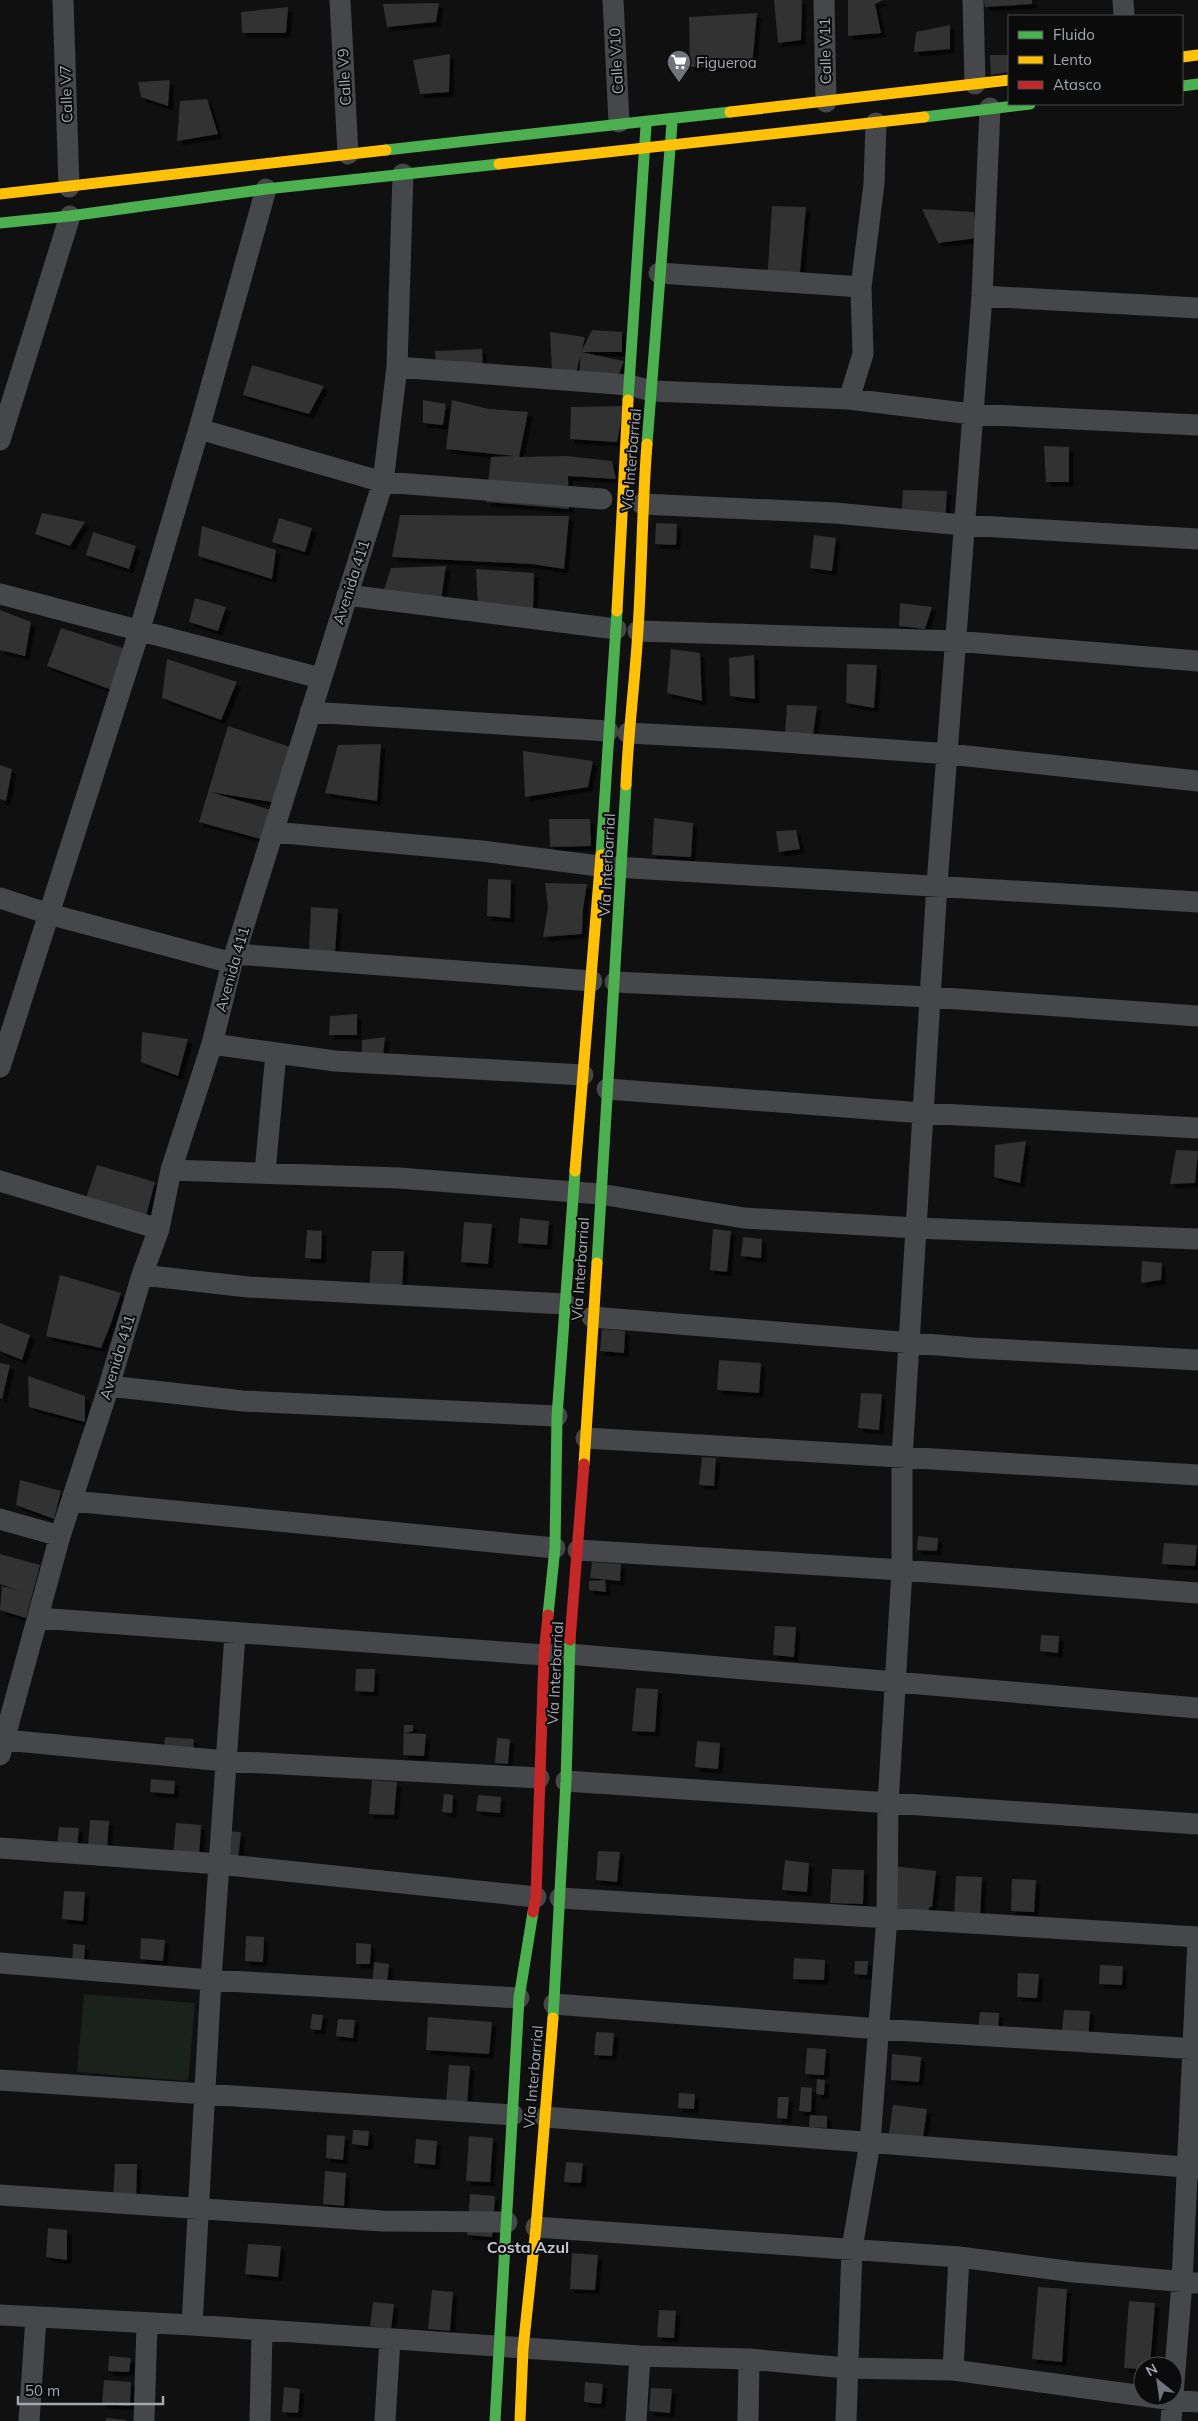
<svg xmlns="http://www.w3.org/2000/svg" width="1198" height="2421" viewBox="0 0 1198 2421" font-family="Mulish,sans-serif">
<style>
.green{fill:#1b211b}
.building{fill:#313133;filter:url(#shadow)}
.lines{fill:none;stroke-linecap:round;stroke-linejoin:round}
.street{stroke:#45474a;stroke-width:21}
.fast{stroke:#4caf50;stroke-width:11}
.slow{stroke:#ffc107;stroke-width:11}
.jam{stroke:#c62828;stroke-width:11}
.labels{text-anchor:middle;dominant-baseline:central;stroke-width:4;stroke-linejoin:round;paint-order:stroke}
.street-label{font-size:15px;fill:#a3a8b1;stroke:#0b0b0c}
.poi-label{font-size:15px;fill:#a3a8b1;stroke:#0b0b0c;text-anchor:start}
.neighbourhood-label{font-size:16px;font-weight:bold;fill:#c3c7cd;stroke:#0b0b0c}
</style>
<defs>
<filter id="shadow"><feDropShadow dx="4.5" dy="4.5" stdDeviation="0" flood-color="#0009"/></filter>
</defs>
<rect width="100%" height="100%" fill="#101011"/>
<path class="green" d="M 84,1994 L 195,2003 L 188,2081 L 77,2072 Z"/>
<path class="building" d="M 774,0 L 802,0 L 801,40 L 778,43 Z
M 848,0 L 883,0 L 875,4 L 881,33 L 848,36 Z
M 984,0 L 1032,0 L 1032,4 L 985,7 Z
M 439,3 L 436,22 L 387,27 L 383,4 Z
M 288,7 L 286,33 L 242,33 L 241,12 Z
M 757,13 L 752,66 L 690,67 L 689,17 Z
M 950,25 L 950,49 L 914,52 L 916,32 Z
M 450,54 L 449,92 L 420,94 L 413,60 Z
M 990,55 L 1009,55 L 1009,72 L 991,75 Z
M 170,80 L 168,106 L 141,97 L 138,82 Z
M 207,99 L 218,134 L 177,141 L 180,101 Z
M 772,206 L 806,207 L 799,283 L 767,282 Z
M 922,209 L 974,212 L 977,238 L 938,243 Z
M 592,330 L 622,332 L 622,352 L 581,352 Z
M 550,332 L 585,337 L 576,374 L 552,371 Z
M 482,349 L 483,372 L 436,375 L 435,351 Z
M 581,352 L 624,361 L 613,389 L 578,388 Z
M 252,365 L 324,386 L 309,414 L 243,395 Z
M 423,400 L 446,404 L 443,425 L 423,423 Z
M 452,400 L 489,409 L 528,412 L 519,457 L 567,456 L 612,461 L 616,479 L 568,476 L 569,509 L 486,502 L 491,457 L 514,456 L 446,449 Z
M 624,406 L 617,442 L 570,439 L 571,407 Z
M 1044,446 L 1069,447 L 1069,482 L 1046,482 Z
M 903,490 L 947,491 L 945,525 L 901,524 Z
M 42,513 L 85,522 L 70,546 L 35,534 Z
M 400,515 L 569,516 L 564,569 L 532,564 L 392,557 Z
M 279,518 L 312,528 L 305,552 L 272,542 Z
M 656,523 L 677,524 L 676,545 L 655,544 Z
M 202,526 L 276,550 L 272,579 L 198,556 Z
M 93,532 L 136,546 L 129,569 L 86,555 Z
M 814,535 L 836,538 L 832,571 L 810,568 Z
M 446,566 L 441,600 L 380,602 L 391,568 Z
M 476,569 L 534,573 L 533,614 L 478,605 Z
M 195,598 L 226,607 L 218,631 L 189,622 Z
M 900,603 L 932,607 L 925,629 L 899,626 Z
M 0,610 L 31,622 L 25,656 L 0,650 Z
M 61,628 L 126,649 L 112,690 L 47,666 Z
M 671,649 L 700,653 L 702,701 L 667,693 Z
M 754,655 L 755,699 L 730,696 L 729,658 Z
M 167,659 L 237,682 L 221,720 L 162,698 Z
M 847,664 L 877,665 L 874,708 L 846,703 Z
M 787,705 L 817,706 L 811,749 L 784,749 Z
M 228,726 L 290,747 L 272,802 L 210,792 L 271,810 L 261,839 L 199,822 Z
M 381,744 L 377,801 L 325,793 L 338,745 Z
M 523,751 L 593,761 L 588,787 L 525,797 Z
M 0,765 L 12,769 L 6,801 L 0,799 Z
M 654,818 L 693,823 L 691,857 L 652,855 Z
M 549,819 L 590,819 L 591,846 L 550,847 Z
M 796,830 L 800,849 L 779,852 L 776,831 Z
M 488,879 L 511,880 L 510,918 L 487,916 Z
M 545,883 L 587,884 L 583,909 L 582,934 L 543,937 L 548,907 Z
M 311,907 L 338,909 L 335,952 L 309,950 Z
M 357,1014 L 357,1035 L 329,1035 L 330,1016 Z
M 142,1032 L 188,1039 L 178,1076 L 141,1062 Z
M 385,1037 L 383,1056 L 362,1058 L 362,1040 Z
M 1026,1141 L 1020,1183 L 994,1177 L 995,1145 Z
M 1176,1150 L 1198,1151 L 1195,1183 L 1170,1184 Z
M 97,1165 L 155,1182 L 144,1223 L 86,1198 Z
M 520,1218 L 549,1221 L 547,1245 L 518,1243 Z
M 464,1222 L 492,1224 L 488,1264 L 461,1262 Z
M 713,1229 L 731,1231 L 727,1272 L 710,1270 Z
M 307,1230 L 322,1231 L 321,1259 L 305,1258 Z
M 743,1237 L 762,1239 L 761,1258 L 741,1256 Z
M 372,1251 L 404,1251 L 402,1291 L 369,1290 Z
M 1142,1261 L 1162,1263 L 1161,1280 L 1141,1283 Z
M 60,1275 L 121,1293 L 110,1326 L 101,1348 L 46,1336 Z
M 0,1323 L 30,1335 L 22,1360 L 0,1351 Z
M 602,1329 L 625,1331 L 624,1353 L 600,1351 Z
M 719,1360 L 761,1363 L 759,1393 L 717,1390 Z
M 0,1363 L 10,1365 L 2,1399 L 0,1398 Z
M 28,1376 L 85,1396 L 85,1422 L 29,1407 Z
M 861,1393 L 882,1394 L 879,1430 L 858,1428 Z
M 702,1457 L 716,1458 L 714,1486 L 699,1485 Z
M 20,1480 L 61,1491 L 54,1519 L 16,1505 Z
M 918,1536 L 938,1538 L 937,1551 L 917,1550 Z
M 1164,1543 L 1197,1545 L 1195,1566 L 1162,1564 Z
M 0,1554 L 40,1565 L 26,1618 L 0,1610 L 2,1586 L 20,1591 L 0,1584 Z
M 592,1562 L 621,1564 L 620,1581 L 590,1578 Z
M 605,1580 L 606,1592 L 589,1590 L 589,1581 Z
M 775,1626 L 796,1627 L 794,1657 L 773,1655 Z
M 1041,1635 L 1059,1636 L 1058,1653 L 1040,1651 Z
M 356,1669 L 375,1669 L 374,1692 L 355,1691 Z
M 636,1688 L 658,1689 L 655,1732 L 632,1731 Z
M 404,1725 L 413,1725 L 413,1731 L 405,1733 L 426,1734 L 424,1756 L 403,1755 Z
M 165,1737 L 194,1739 L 193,1753 L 164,1751 Z
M 497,1738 L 510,1739 L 508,1764 L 495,1763 Z
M 697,1741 L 720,1743 L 718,1769 L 695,1767 Z
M 151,1779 L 175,1781 L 174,1794 L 150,1792 Z
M 372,1780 L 397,1782 L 394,1815 L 369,1814 Z
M 444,1794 L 453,1795 L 452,1813 L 442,1812 Z
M 478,1795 L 501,1797 L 500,1813 L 476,1811 Z
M 90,1820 L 109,1821 L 107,1848 L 88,1846 Z
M 176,1823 L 201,1825 L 199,1859 L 173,1857 Z
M 59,1827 L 79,1828 L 77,1848 L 57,1847 Z
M 224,1831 L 241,1832 L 238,1860 L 221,1859 Z
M 598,1851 L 620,1852 L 617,1882 L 596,1880 Z
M 785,1860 L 809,1863 L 807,1892 L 782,1890 Z
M 893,1866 L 936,1871 L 932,1907 L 929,1907 L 929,1915 L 892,1913 Z
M 832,1869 L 864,1870 L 863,1904 L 830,1903 Z
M 956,1876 L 982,1877 L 980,1918 L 954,1918 Z
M 1012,1879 L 1036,1880 L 1034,1912 L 1011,1911 Z
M 64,1891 L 85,1892 L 83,1921 L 62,1919 Z
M 246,1936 L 264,1937 L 263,1962 L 245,1961 Z
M 141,1938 L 165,1940 L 163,1961 L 140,1959 Z
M 356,1943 L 371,1944 L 370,1964 L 356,1964 Z
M 73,1944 L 85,1945 L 83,1973 L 72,1972 Z
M 794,1958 L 825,1960 L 824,1980 L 793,1979 Z
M 855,1961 L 868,1961 L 867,1975 L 854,1974 Z
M 374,1962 L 389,1964 L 386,1992 L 372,1992 Z
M 1100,1965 L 1123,1966 L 1122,1985 L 1099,1984 Z
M 1018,1973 L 1039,1974 L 1037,1998 L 1017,1997 Z
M 1064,2010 L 1090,2011 L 1088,2041 L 1061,2039 Z
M 980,2012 L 999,2013 L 998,2033 L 978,2031 Z
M 312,2014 L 323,2015 L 321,2030 L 310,2029 Z
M 428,2017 L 492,2022 L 489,2054 L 426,2050 Z
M 338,2019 L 355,2020 L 353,2038 L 336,2036 Z
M 596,2032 L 614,2033 L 612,2056 L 594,2055 Z
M 807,2048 L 826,2049 L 824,2075 L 805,2074 Z
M 892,2054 L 921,2057 L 919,2082 L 891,2080 Z
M 449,2065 L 470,2066 L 467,2104 L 446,2103 Z
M 817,2079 L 825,2080 L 824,2095 L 816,2094 Z
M 801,2087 L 812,2088 L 811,2112 L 799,2111 Z
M 679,2093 L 695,2094 L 694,2109 L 678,2108 Z
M 778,2097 L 789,2097 L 787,2119 L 777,2118 Z
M 893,2105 L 927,2109 L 922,2144 L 888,2140 Z
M 810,2115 L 827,2116 L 827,2128 L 809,2127 Z
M 353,2130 L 369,2131 L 368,2146 L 352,2144 Z
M 327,2135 L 345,2136 L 343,2160 L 326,2158 Z
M 469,2136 L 493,2138 L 490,2182 L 466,2181 Z
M 416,2139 L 437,2141 L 435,2165 L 414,2163 Z
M 566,2162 L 583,2163 L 581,2183 L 564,2182 Z
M 115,2164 L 137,2164 L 136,2202 L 113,2201 Z
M 325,2171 L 346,2173 L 344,2206 L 323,2204 Z
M 470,2194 L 495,2196 L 492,2237 L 467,2235 Z
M 48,2228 L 67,2230 L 67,2260 L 46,2257 Z
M 248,2244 L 281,2246 L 278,2277 L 245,2274 Z
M 572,2253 L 598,2255 L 595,2290 L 570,2289 Z
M 1038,2287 L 1067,2289 L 1062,2362 L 1032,2359 Z
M 432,2290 L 453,2292 L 450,2331 L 428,2329 Z
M 1129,2301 L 1155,2303 L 1150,2366 L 1143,2366 L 1143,2369 L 1124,2368 Z
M 373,2302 L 394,2304 L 391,2329 L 370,2326 Z
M 659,2310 L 676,2311 L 674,2338 L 657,2337 Z
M 109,2356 L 131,2358 L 129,2372 L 108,2371 Z
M 104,2380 L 131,2382 L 130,2406 L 102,2404 Z
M 585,2382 L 603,2384 L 601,2404 L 584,2402 Z
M 284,2387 L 300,2389 L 298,2413 L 282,2412 Z
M 651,2388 L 672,2389 L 670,2413 L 649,2411 Z
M 106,2418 L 126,2420 L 126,2421 L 106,2421 Z"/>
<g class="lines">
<path class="street" d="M 63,0 L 69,187
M 340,0 L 348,154
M 613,0 L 619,122
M 824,0 L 826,102
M 973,0 L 975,84
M 1123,0 L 1124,16
M 266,189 L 199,429 L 383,482 L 602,499
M 659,273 L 861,287
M 982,296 L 1198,308
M 397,367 L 629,385 L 652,391 L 849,399 L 972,414 L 1198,425
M 849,399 L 863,354 L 861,287 L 874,184 L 876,123
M 0,440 L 70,216
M 642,504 L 835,513 L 963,525 L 1198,539
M 0,594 L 320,678
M 347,595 L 616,629
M 638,631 L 955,641 L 1198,661
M 310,712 L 608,731
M 628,733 L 742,739 L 949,754 L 1198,781
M 273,832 L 482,851 L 599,866 L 1198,902
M 0,898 L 49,914 L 232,963
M 235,954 L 592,981
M 615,982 L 930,997 L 1198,1016
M 212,1044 L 335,1061 L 583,1075
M 0,1067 L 139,632 L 199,429
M 607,1089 L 923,1113 L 1198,1128
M 171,1170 L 399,1178 L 600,1194 L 744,1218 L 916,1228 L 1198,1239
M 265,1172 L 276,1053
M 0,1181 L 159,1229
M 142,1275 L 248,1287 L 566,1304
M 592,1317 L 974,1348 L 1198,1360
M 109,1386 L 243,1401 L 557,1416
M 586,1438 L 1198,1475
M 72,1501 L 555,1548
M 0,1519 L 60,1536
M 578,1550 L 902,1570 L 1198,1593
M 38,1618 L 544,1655 L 569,1654 L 1198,1708
M 5,1740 L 225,1761 L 539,1778
M 0,1755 L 60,1536 L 109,1386 L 142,1275 L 159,1229 L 171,1170 L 212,1044 L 232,963 L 383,482 L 397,367 L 403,174
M 566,1781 L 1198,1824
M 0,1848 L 219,1864 L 536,1897
M 560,1898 L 1198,1937
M 0,1963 L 211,1980 L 519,1998
M 554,2004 L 880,2029 L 1198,2049
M 0,2080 L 513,2115
M 545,2117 L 1198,2168
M 0,2195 L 382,2221 L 507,2222
M 536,2227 L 959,2257 L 1074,2272 L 1198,2283
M 0,2315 L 192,2325 L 640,2356 L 749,2359 L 846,2368 L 953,2370 L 1173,2400 L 1198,2402
M 192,2325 L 211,1980 L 235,1634
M 953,2370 L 959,2257
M 1173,2395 L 1182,2282 L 1198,1939
M 29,2421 L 36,2318
M 144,2421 L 147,2324
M 260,2421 L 262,2331
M 385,2421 L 390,2339
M 636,2421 L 640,2356
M 748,2421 L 749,2359
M 846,2421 L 852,2248 L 870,2143 L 887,1917 L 888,1804 L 902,1570 L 902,1458 L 937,884 L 982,296 L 990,108
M 1171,2421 L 1173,2396"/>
<path class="fast" d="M 1182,86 L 1198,84
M 924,117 L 1030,104
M 386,150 L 730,112
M 0,223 L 70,216 L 266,189 L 499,164
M 628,400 L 646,126
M 647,444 L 672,123
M 601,855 L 617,611
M 597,1263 L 626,785
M 548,1615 L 555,1548 L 557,1416 L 575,1171
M 553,2018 L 566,1781 L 570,1640
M 495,2421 L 519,1998 L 533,1912"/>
<path class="slow" d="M 1182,57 L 1198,55
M 730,112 L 1009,80
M 499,164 L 924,117
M 0,194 L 386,150
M 617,611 L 628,400
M 626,785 C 628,733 635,682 638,630 C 642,568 642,506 647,444
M 575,1171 L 601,855
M 584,1464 L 597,1263
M 520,2421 L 523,2349 L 536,2227 L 553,2018"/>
<path class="jam" d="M 570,1640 L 584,1464
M 533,1912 L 536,1897 L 544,1655 L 548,1615"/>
</g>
<defs>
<symbol id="supermarket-pin" viewBox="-11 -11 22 30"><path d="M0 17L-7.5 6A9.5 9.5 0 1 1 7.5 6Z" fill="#707379" stroke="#0b0b0c"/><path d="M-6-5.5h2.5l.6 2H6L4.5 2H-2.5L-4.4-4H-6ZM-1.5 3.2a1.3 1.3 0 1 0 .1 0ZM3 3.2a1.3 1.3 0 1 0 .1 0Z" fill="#fff"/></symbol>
</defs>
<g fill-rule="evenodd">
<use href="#supermarket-pin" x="665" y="48" width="28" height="38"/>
</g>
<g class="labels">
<g class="street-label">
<text transform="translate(825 51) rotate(-91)">Calle V11</text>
<text transform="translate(616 61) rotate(-93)">Calle V10</text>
<text transform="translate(344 77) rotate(-93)">Calle V9</text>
<text transform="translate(66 94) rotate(-92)">Calle V7</text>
<text transform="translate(631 460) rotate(-85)">Vía Interbarrial</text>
<text transform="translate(351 582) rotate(-72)">Avenida 411</text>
<text transform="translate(607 865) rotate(-87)">Vía Interbarrial</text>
<text transform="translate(232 969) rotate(-74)">Avenida 411</text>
<text transform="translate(580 1269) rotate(-86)">Vía Interbarrial</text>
<text transform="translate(117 1357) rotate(-73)">Avenida 411</text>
<text transform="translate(555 1673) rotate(-87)">Vía Interbarrial</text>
<text transform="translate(533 2077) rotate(-85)">Vía Interbarrial</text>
</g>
<g class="poi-label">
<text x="696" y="62">Figueroa</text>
</g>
<g class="neighbourhood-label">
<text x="528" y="2247">Costa Azul</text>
</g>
</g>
<rect x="1008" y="15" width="175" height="90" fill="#0b0b0c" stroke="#484a4e"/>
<rect x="1018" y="31" width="25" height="8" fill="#4caf50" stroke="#484a4e"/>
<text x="1053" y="40" font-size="15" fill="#a3a8b1">Fluido</text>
<rect x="1018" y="56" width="25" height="8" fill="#ffc107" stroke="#484a4e"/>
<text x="1053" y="65" font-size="15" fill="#a3a8b1">Lento</text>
<rect x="1018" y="81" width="25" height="8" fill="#c62828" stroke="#484a4e"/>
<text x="1053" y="90" font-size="15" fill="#a3a8b1">Atasco</text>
<g transform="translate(1158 2381) rotate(330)"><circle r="24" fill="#0b0b0c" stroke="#484a4e"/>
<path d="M0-4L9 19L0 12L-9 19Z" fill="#707379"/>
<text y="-8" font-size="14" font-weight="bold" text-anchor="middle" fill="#a3a8b1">N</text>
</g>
<path d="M18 2396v8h145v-8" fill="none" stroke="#a3a8b1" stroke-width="2.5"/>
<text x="25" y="2396" font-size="15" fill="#a3a8b1" stroke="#0b0b0c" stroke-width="4" paint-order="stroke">50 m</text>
</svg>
